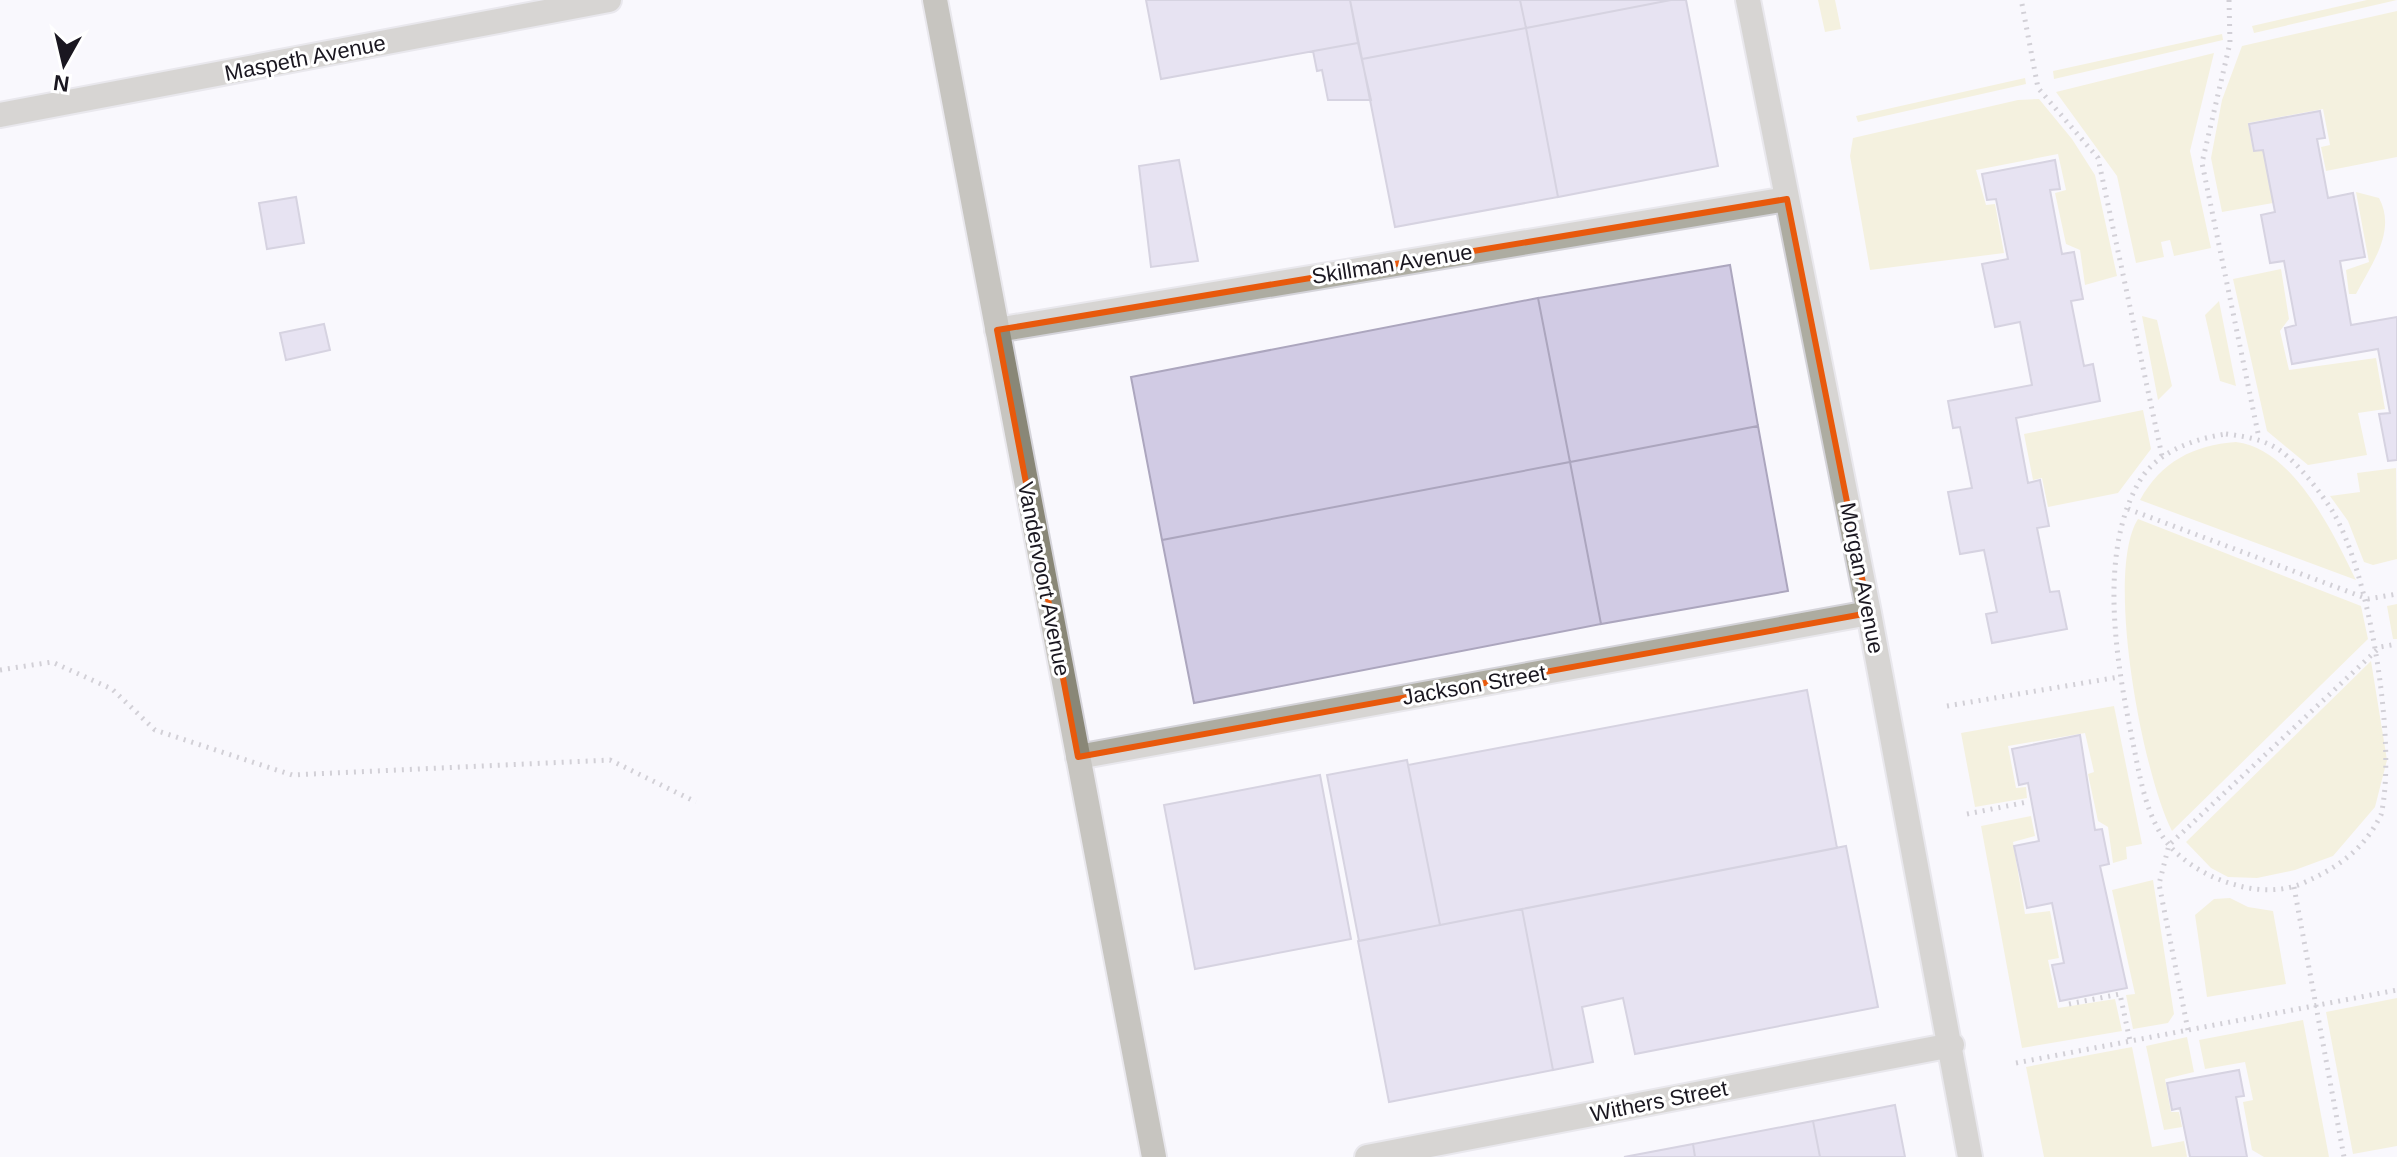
<svg xmlns="http://www.w3.org/2000/svg" width="2397" height="1157" viewBox="0 0 2397 1157" font-family="Arial,sans-serif">
<style>
.green{fill:#eee9ba}
.building{fill:#d1cbe4;stroke:#aca6be;stroke-width:2}
.lines{fill:none;stroke-linecap:round;stroke-linejoin:round}
.street-casing{stroke:#d5d4da;stroke-width:28}
.secondary-casing{stroke:#d5d4da;stroke-width:28}
.path{stroke:#a3a1a8;stroke-width:5;stroke-dasharray:2 6;stroke-linecap:butt}
.street{stroke:#adaca1;stroke-width:24}
.secondary{stroke:#898777;stroke-width:24}
.marked{fill:none;stroke:#e8590c;stroke-width:6;stroke-linejoin:round}
.labels{text-anchor:middle;dominant-baseline:central;stroke-width:6;stroke-linejoin:round;paint-order:stroke}
.street-label{font-size:22px;fill:#1a1720;stroke:#fff}
</style>
<rect width="100%" height="100%" fill="#f9f8fd"/>
<path class="green" d="M 1818,0 L 1835,0 L 1841,29 L 1825,32 Z
M 2367,0 L 2397,0 L 2254,33 L 2252,26 Z
M 2397,11 L 2397,157 L 2326,171 L 2321,147 L 2330,145 L 2323,109 L 2248,123 L 2253,151 L 2263,150 L 2273,203 L 2222,212 L 2211,158 L 2222,100 L 2242,46 Z
M 2222,34 L 2223,40 L 2054,79 L 2053,71 Z
M 2214,53 L 2190,151 L 2211,248 L 2174,256 L 2170,240 L 2161,242 L 2164,257 L 2136,263 L 2117,176 L 2056,92 Z
M 2025,78 L 2026,84 L 1858,122 L 1856,116 Z
M 2039,99 L 2072,139 L 2095,175 L 2117,276 L 2085,285 L 2080,250 L 2066,244 L 2055,193 L 2066,190 L 2058,154 L 1976,170 L 1986,205 L 1995,204 L 2004,253 L 1870,270 L 1850,156 L 1853,138 L 2018,100 Z
M 2356,192 L 2379,198 C 2397,231 2371,265 2356,294 L 2349,294 L 2346,270 L 2369,262 Z
M 2281,269 L 2289,319 L 2280,331 L 2289,370 L 2376,358 L 2385,409 L 2358,413 L 2367,455 L 2308,465 L 2267,431 L 2233,279 Z
M 2219,301 L 2236,386 L 2220,381 L 2205,315 Z
M 2142,316 L 2157,320 L 2172,386 L 2158,400 Z
M 2143,410 L 2151,449 L 2118,493 L 2048,507 L 2042,478 L 2033,480 L 2024,434 Z
M 2236,442 C 2294,449 2333,533 2356,580 L 2140,500 C 2161,462 2193,445 2236,442 Z
M 2396,468 L 2397,559 L 2373,565 L 2364,562 L 2348,521 L 2330,496 L 2360,492 L 2357,473 Z
M 2138,519 L 2361,606 L 2368,639 L 2172,831 C 2143,775 2104,573 2138,519 Z
M 2397,604 L 2397,639 L 2393,639 L 2387,606 Z
M 2371,661 L 2387,760 L 2375,807 L 2333,856 L 2295,870 L 2257,878 L 2228,877 L 2211,868 L 2186,842 Z
M 2114,706 L 2142,844 L 2126,847 L 2127,859 L 2113,863 L 2108,827 L 2098,821 L 2088,774 L 2094,772 L 2085,733 L 2008,746 L 2016,788 L 2026,787 L 2027,798 L 1975,807 L 1961,733 Z
M 2031,816 L 2035,836 L 2013,842 L 2025,914 L 2050,911 L 2059,958 L 2048,960 L 2058,1008 L 2115,999 L 2122,1031 L 2022,1048 L 1981,826 Z
M 2153,880 L 2174,1014 L 2168,1023 L 2133,1029 L 2126,995 L 2135,994 L 2112,890 Z
M 2230,898 L 2248,907 L 2273,911 L 2286,984 L 2207,997 L 2195,915 L 2214,899 Z
M 2397,998 L 2397,1146 L 2353,1154 L 2326,1012 Z
M 2303,1020 L 2329,1157 L 2264,1157 L 2252,1150 L 2243,1102 L 2253,1100 L 2245,1062 L 2205,1069 L 2199,1040 Z
M 2187,1037 L 2194,1072 L 2165,1079 L 2171,1112 L 2179,1112 L 2182,1127 L 2164,1130 L 2146,1046 Z
M 2132,1047 L 2152,1147 L 2184,1141 L 2187,1157 L 2044,1157 L 2026,1067 Z"/>
<path class="building" d="M 1146,0 L 1350,0 L 1358,43 L 1161,79 Z
M 1350,0 L 1520,0 L 1526,28 L 1362,59 Z
M 1520,0 L 1671,0 L 1526,28 Z
M 1671,0 L 1686,0 L 1718,166 L 1558,197 L 1526,28 Z
M 1526,28 L 1558,197 L 1395,227 L 1362,59 Z
M 1358,43 L 1371,100 L 1328,100 L 1322,70 L 1317,71 L 1313,51 Z
M 2320,111 L 2325,138 L 2317,139 L 2328,198 L 2353,193 L 2365,257 L 2340,261 L 2351,325 L 2397,317 L 2397,460 L 2388,461 L 2379,414 L 2390,413 L 2378,349 L 2292,364 L 2285,328 L 2296,325 L 2284,261 L 2270,263 L 2261,215 L 2275,212 L 2263,150 L 2254,151 L 2249,124 Z
M 1179,160 L 1198,261 L 1151,267 L 1139,166 Z
M 2055,160 L 2060,189 L 2050,190 L 2062,254 L 2074,252 L 2083,299 L 2071,301 L 2084,366 L 2093,364 L 2100,401 L 2016,418 L 2028,483 L 2040,480 L 2049,526 L 2037,528 L 2050,592 L 2059,591 L 2067,629 L 1992,643 L 1986,614 L 1997,612 L 1984,550 L 1960,554 L 1948,492 L 1972,488 L 1960,427 L 1953,428 L 1948,401 L 2032,385 L 2020,322 L 1995,327 L 1982,264 L 2008,259 L 1996,199 L 1987,200 L 1982,174 Z
M 296,197 L 304,243 L 267,249 L 259,203 Z
M 1730,265 L 1758,426 L 1570,462 L 1538,298 Z
M 1538,298 L 1570,462 L 1162,540 L 1131,377 Z
M 324,324 L 330,350 L 286,360 L 280,333 Z
M 1758,426 L 1788,591 L 1601,624 L 1570,462 Z
M 1570,462 L 1601,624 L 1194,703 L 1162,540 Z
M 1807,690 L 1837,848 L 1440,925 L 1408,765 Z
M 2080,735 L 2095,830 L 2102,829 L 2109,864 L 2100,866 L 2127,988 L 2060,1001 L 2052,965 L 2064,963 L 2052,903 L 2027,908 L 2014,846 L 2039,841 L 2028,783 L 2019,785 L 2012,749 Z
M 1407,760 L 1440,925 L 1359,941 L 1327,775 Z
M 1320,775 L 1351,939 L 1195,969 L 1164,805 Z
M 1846,846 L 1878,1007 L 1635,1054 L 1623,998 L 1582,1007 L 1593,1062 L 1553,1070 L 1522,909 Z
M 1522,909 L 1553,1070 L 1389,1102 L 1358,941 Z
M 2239,1070 L 2244,1096 L 2236,1097 L 2247,1157 L 2190,1157 L 2180,1108 L 2172,1110 L 2167,1083 Z
M 1895,1105 L 1905,1157 L 1820,1157 L 1813,1121 Z
M 1813,1121 L 1820,1157 L 1695,1157 L 1693,1144 Z
M 1693,1144 L 1695,1157 L 1624,1157 Z"/>
<g class="lines">
<defs>
<path id="street" d="M 1748,0 L 1869,613 L 1970,1157
M 0,115 L 609,0
M 997,330 L 1787,199
M 1078,757 L 1869,613
M 1367,1157 L 1952,1045"/>
<path id="secondary" d="M 935,0 L 1154,1157"/>
</defs>
<use href="#street" class="street-casing"/>
<use href="#secondary" class="secondary-casing"/>
<path class="path" d="M 2229,0 L 2230,43 L 2202,163 L 2259,438
M 2022,4 L 2038,88 L 2098,158 L 2162,456
M 2226,434 C 2249,437 2269,440 2287,456 C 2304,471 2321,493 2333,512 C 2371,576 2397,747 2381,815 C 2363,851 2337,868 2301,884 C 2280,892 2256,891 2236,885 C 2212,879 2185,864 2169,845 C 2146,818 2140,777 2133,743 C 2117,666 2097,555 2139,482 C 2156,452 2193,439 2226,434 Z
M 2128,509 L 2368,599 L 2397,594
M 0,670 L 52,662 L 112,689 L 155,730 L 292,775 L 610,760 L 696,802
M 1947,706 L 2119,677
M 1967,814 L 2027,802
M 2294,887 L 2344,1157
M 2069,1004 L 2120,994 L 2130,1041
M 2188,1030 L 2159,884 L 2169,845 L 2380,647 L 2397,644
M 2016,1063 L 2397,990"/>
<use href="#street" class="street"/>
<use href="#secondary" class="secondary"/>
</g>
<path d="M0 0H2397V1157H0ZM 1787,199 L 1869,613 L 1078,757 L 997,330 Z" fill="#f9f8fd" fill-opacity=".55" fill-rule="evenodd"/>
<path class="marked" d="M 1787,199 L 1869,613 L 1078,757 L 997,330 Z"/>
<g class="labels">
<g class="street-label">
<text transform="translate(305 58) rotate(-11)">Maspeth Avenue</text>
<text transform="translate(1392 264) rotate(-9)">Skillman Avenue</text>
<text transform="translate(1862 578) rotate(79)">Morgan Avenue</text>
<text transform="translate(1044 579) rotate(79)">Vandervoort Avenue</text>
<text transform="translate(1474 685) rotate(-10)">Jackson Street</text>
<text transform="translate(1659 1101) rotate(-11)">Withers Street</text>
</g>
</g>
<g transform="translate(64 64) rotate(188)" stroke="#ffffff" stroke-width="6" paint-order="stroke">
<path d="M0-6L14 30L0 20L-14 30Z" fill="#1a1720"/>
<text y="-12" font-size="22" font-weight="bold" text-anchor="middle" fill="#1a1720">N</text>
</g>
</svg>
